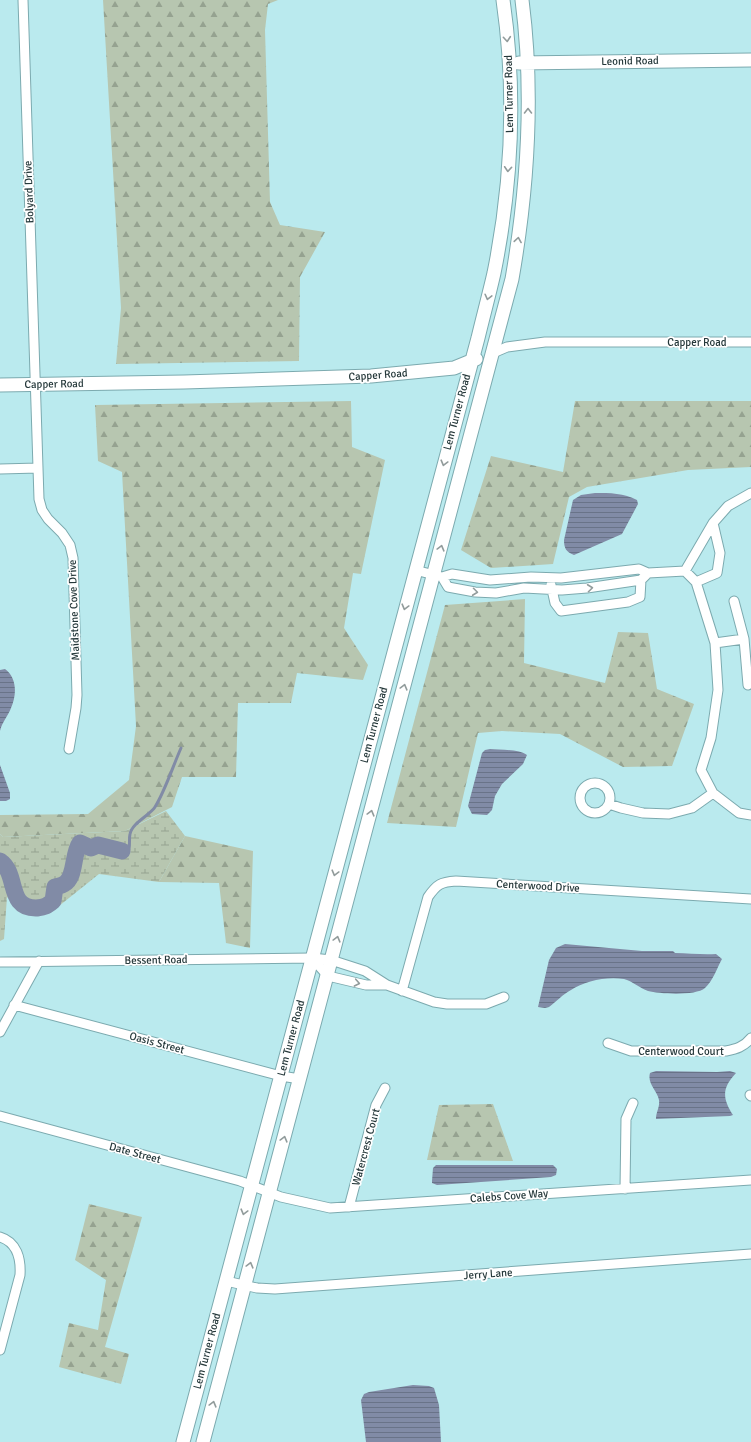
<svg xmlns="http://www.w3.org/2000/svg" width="751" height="1442" viewBox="0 0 751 1442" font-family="Signika,sans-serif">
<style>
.forest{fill:url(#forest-firs)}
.wetland{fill:url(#wetland-marsh)}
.water{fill:url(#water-rules)}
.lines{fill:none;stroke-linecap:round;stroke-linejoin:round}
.stream{stroke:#818ba6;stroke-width:3}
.river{stroke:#818ba6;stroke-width:17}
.street-casing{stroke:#7caaaf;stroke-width:11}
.secondary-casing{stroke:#7caaaf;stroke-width:15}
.street{stroke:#fff;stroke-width:9}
.secondary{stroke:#fff;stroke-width:13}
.oneway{stroke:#929c9c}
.labels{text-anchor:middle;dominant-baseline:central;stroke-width:3.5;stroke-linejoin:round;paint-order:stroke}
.street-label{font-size:11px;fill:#25383a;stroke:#fff}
</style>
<defs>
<pattern id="forest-firs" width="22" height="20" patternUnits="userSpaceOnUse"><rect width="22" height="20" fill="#b7c6b0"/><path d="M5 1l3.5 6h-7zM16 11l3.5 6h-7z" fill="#95a290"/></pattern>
<pattern id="wetland-marsh" width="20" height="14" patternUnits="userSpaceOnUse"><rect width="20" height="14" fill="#b7c6b0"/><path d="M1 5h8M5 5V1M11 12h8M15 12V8" fill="none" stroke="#95a290"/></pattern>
<pattern id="water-rules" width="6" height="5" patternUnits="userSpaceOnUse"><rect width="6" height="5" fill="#818ba6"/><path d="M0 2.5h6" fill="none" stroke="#697388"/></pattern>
</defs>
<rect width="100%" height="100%" fill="#baeaee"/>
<path class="forest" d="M 103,0 L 278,0 L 268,4 L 265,30 L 270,202 L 280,225 L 325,232 L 300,277 L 299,361 L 116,364 L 121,308 Z
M 351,401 L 352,447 L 385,460 L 361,574 L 353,573 L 344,628 L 368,665 L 363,680 L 297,673 L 291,703 L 238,703 L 236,777 L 182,777 L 172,807 L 125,831 L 3,837 L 0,834 L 0,815 L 88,814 L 129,780 L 136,726 L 122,472 L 98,461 L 95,405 Z
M 575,401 L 751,401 L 751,467 L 688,470 L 587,487 L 569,497 L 553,564 L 491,568 L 461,550 L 491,456 L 563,472 Z
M 525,599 L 524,663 L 605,683 L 618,632 L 648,633 L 657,689 L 694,704 L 672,766 L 623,767 L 560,734 L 502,731 L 478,733 L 456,827 L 387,823 L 445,605 Z
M 185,836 L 253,851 L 250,948 L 226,943 L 219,883 L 159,882 Z
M 493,1104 L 513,1161 L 427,1160 L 439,1105 Z
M 89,1204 L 142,1217 L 105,1347 L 129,1354 L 121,1384 L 59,1367 L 69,1323 L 98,1330 L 106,1280 L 75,1260 Z"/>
<path class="wetland" d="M 166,811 L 185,836 L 159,882 L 99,874 L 54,910 L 28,914 L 7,897 L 4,939 L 0,941 L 0,834 L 3,837 L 125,831 Z"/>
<path class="water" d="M 595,493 C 610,493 624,493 637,500 L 638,504 L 622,534 L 574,555 C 566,552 564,548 564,540 L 573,500 L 581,495 Z
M 5,669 C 17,678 17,694 11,708 C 8,716 2,722 0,731 L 0,670 Z
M 490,749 C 500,750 520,749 527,755 L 523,764 L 502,784 L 495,796 L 492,810 L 487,815 L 472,814 L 468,806 L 482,753 L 485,750 Z
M 0,765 L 10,793 L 10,799 L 6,801 L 0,801 Z
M 565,944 L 642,951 L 673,951 L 675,953 C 689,953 702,955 716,954 L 722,959 C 717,968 713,981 705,988 C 696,996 660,994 648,991 C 640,988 632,981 624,979 C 607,976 584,981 571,990 C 563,994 556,1002 549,1007 L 545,1008 L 538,1007 L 549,960 L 556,948 Z
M 656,1071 L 717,1072 L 730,1071 L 736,1073 C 722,1088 722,1098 733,1115 L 730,1116 L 656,1119 C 656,1112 660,1107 659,1100 C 657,1090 647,1084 650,1073 Z
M 436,1165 L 553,1165 L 557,1169 L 556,1175 L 551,1177 L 437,1185 L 432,1183 L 432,1181 L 433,1168 Z
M 413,1385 L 429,1386 L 434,1388 L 439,1405 L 441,1442 L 366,1442 L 361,1400 L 364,1394 L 369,1392 Z"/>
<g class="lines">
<path class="stream" d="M 122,851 L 126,852 L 129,849 C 130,844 129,838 130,834 C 132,823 150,815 155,807 C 165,791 173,766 181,748"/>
<path class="river" d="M 0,861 C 19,874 6,909 37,908 C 45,907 47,906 53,901 L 55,887 C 58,886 61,886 64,884 C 76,878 72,854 80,843 L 91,848 L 98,845 L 122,851"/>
<defs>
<path id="street" d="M 23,0 L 39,499 L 42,510 L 48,519 L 62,533 L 70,545 L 73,558 L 77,695 L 76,708 L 69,749
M 493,353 L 507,347 L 545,342 L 751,342
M 0,469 L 38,468
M 415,570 L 442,577 L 452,574 L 490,580 L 531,577 L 561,578 L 639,569 L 648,573 L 641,580 L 587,588 L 562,590 L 524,588 L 496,593 L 475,592 L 448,587 L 442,577
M 685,571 L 713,523
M 648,573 L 685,571 L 696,582 L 715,643 L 718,690 L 711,738 L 701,770 L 713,793 L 739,813 L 751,815
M 696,582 L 717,573 L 720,553 L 713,523 L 728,506 L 751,493
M 551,585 L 555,603 L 561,611 L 628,602 L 640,597 L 641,580
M 744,639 L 748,685
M 715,643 L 744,639 L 734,601
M580 798a15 15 0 1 1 30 0a15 15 0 1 1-30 0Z
M 609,804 L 621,808 L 643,813 L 669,814 L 692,808 L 713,793
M 312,958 L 328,976 L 366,985 L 386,985
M 0,962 L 312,958 L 331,960 L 365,971 L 387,985 L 434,1002 L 447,1004 L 486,1004 L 504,997
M 402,991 L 428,897 C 437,884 441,882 456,881 L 751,899
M 14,1005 L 281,1076 L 300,1079
M 0,1032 L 39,961
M 608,1043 L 631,1051 L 726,1051 C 736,1049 744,1047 751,1038
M 750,1095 L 751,1096
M 0,1116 L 240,1181 L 281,1197 L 330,1208 L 751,1180
M 625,1189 L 626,1119 L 633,1103
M 349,1207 L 376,1105 L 385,1088
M 0,1237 C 17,1242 21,1259 20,1275 L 0,1350
M 226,1281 L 257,1288 L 275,1289 L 751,1254"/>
<path id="secondary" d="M 519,63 L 751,60
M 0,385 L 184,382 L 371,376 L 454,368 L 476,359
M 183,1442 L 478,338 C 483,317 489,295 494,273 C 512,184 516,90 503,0
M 203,1442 L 512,279 C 528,187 534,93 522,0"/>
</defs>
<use href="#street" class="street-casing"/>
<use href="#secondary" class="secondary-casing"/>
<use href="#street" class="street"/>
<use href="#secondary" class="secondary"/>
</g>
<defs><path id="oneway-chevron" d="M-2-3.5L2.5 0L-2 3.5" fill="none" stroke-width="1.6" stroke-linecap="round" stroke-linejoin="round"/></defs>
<g class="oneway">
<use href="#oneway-chevron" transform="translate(507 39) rotate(85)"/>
<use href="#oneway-chevron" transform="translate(528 111) rotate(-90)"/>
<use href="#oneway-chevron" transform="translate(508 169) rotate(94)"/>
<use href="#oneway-chevron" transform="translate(518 240) rotate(-81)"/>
<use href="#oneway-chevron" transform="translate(488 297) rotate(104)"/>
<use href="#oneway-chevron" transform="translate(444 463) rotate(105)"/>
<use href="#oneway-chevron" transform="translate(441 548) rotate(-75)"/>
<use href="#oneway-chevron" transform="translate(590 588) rotate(-7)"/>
<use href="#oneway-chevron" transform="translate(475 592) rotate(7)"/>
<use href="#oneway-chevron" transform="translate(405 607) rotate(105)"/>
<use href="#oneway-chevron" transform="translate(404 687) rotate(-75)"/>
<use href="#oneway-chevron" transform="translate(371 813) rotate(-75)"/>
<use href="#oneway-chevron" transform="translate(335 873) rotate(105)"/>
<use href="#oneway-chevron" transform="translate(337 939) rotate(-75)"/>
<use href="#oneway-chevron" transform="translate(357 983) rotate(11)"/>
<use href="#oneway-chevron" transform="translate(284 1139) rotate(-75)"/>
<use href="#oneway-chevron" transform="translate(244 1212) rotate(105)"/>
<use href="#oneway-chevron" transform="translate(250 1265) rotate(-75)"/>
<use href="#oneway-chevron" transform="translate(213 1404) rotate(-75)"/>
</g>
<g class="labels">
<g class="street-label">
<text transform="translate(630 61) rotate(-1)">Leonid Road</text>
<text transform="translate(509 94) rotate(-91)">Lem Turner Road</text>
<text transform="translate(29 192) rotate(-92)">Bolyard Drive</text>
<text x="697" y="342">Capper Road</text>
<text transform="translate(378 375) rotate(-4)">Capper Road</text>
<text transform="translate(54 384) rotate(-1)">Capper Road</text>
<text transform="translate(457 412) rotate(-75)">Lem Turner Road</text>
<text transform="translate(74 610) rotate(-92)">Maidstone Cove Drive</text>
<text transform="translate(374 725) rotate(-75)">Lem Turner Road</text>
<text transform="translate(538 886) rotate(3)">Centerwood Drive</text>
<text transform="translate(156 960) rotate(-1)">Bessent Road</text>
<text transform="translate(291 1038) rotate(-75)">Lem Turner Road</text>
<text transform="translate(157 1043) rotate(15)">Oasis Street</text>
<text x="681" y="1051">Centerwood Court</text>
<text transform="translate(366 1147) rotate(-75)">Watercrest Court</text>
<text transform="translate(135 1153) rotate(15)">Date Street</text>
<text transform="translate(509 1196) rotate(-4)">Calebs Cove Way</text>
<text transform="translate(488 1274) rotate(-4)">Jerry Lane</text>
<text transform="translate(207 1351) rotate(-75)">Lem Turner Road</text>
</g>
</g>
</svg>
